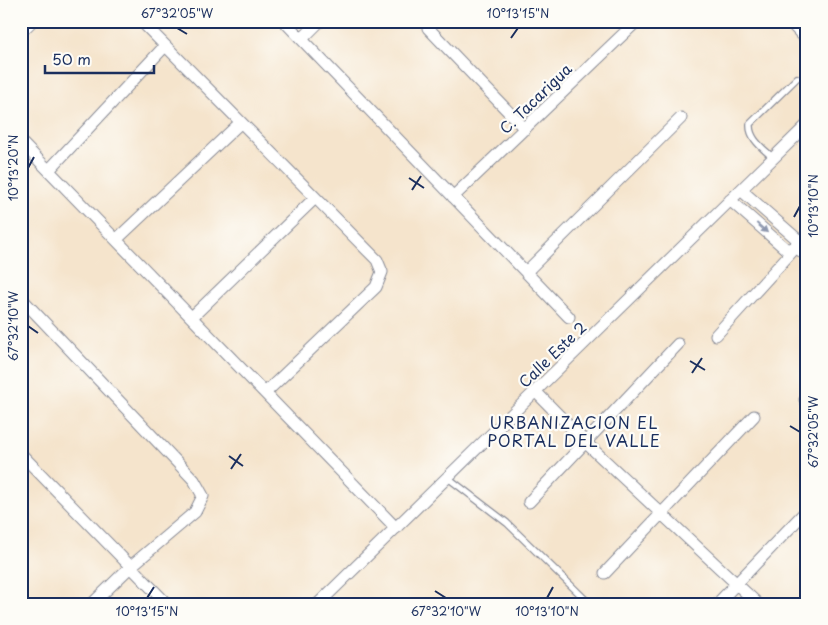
<svg xmlns="http://www.w3.org/2000/svg" width="828" height="625" viewBox="0 0 828 625" font-family="'Playpen Sans',sans-serif">
<style>
.lines{fill:none;stroke-linecap:round;stroke-linejoin:round}
.service-casing{stroke:#888a95;stroke-width:8}
.minor-casing{stroke:#888a95;stroke-width:13}
.service{stroke:#fff;stroke-width:5.5}
.minor{stroke:#fff;stroke-width:11}
.oneway{fill:#8d97ae}
.ticks{fill:none;stroke:#1b2f5e;stroke-width:2}
.labels{text-anchor:middle;dominant-baseline:central;stroke-width:4.5;stroke-linejoin:round;paint-order:stroke}
.street-label{font-size:15px;fill:#1b2f5e;stroke:#fdfcf7}
.neighbourhood-label{font-size:16px;letter-spacing:1px;fill:#1b2f5e;stroke:#fdfcf7}
.neatline{fill:none;stroke:#1b2f5e;stroke-width:2}
.ticks-label{font-size:12px;text-anchor:middle;fill:#1b2f5e}
</style>
<rect width="100%" height="100%" fill="#fdfcf7"/>
<filter id="ink" filterUnits="userSpaceOnUse"><feTurbulence type="fractalNoise" baseFrequency=".02" numOctaves="2"/><feDisplacementMap in="SourceGraphic" scale="10" xChannelSelector="R" yChannelSelector="G"/><feConvolveMatrix kernelMatrix="1 2 1 2 8 2 1 2 1" color-interpolation-filters="sRGB"/></filter>
<filter id="wash" filterUnits="userSpaceOnUse"><feTurbulence type="fractalNoise" baseFrequency=".0096" numOctaves="4" result="noise"/><feDisplacementMap in="SourceGraphic" scale="20" xChannelSelector="R" yChannelSelector="G"/><feGaussianBlur stdDeviation="1.12" result="paint"/><feColorMatrix in="noise" values="0 0 0 0 0 0 0 0 0 0 0 0 0 0 0 0 0 1.4 0 .05"/><feComposite in="paint" operator="in"/></filter>
<g filter="url(#wash)">
<rect width="100%" height="100%" fill="#f5e4cc"/>
</g>
<g filter="url(#ink)">
<g class="lines">
<defs>
<path id="service" d="M 773,158 C 763,148 749,139 750,124 L 797,78
M 447,477 L 507,523 L 590,604"/>
<path id="minor" d="M 141,21 L 377,260 L 382,272 L 376,287 L 265,393
M 284,21 L 569,317
M 789,21 L 807,40
M 428,28 L 525,129
M 21,32 L 32,21
M 302,39 L 320,21
M 21,142 L 396,528
M 50,169 L 165,46
M 741,190 L 797,239 L 796,247
M 453,197 L 637,21
M 730,200 L 787,250 L 796,247
M 117,239 L 240,123
M 796,247 L 807,256
M 526,272 L 681,118
M 21,298 L 194,480 L 203,496 L 195,512 L 130,567 L 92,604
M 192,317 L 315,198
M 716,335 L 807,235
M 535,391 L 585,442 L 758,604
M 805,400 L 807,398
M 21,454 L 167,604
M 529,502 L 678,344
M 605,573 L 754,416
M 318,604 L 807,125
M 717,604 L 807,510"/>
</defs>
<use href="#service" class="service-casing"/>
<use href="#minor" class="minor-casing"/>
<use href="#service" class="service"/>
<use href="#minor" class="minor"/>
</g>
<defs><path id="oneway-solid" d="M-6-.8H1V-3.2L6.5 0L1 3.2V.8H-6Z" transform="scale(1.25)"/></defs>
<use class="oneway" href="#oneway-solid" transform="translate(762 228) rotate(41)"/>
</g>
<path class="ticks" d="M 177,28 L 187,34M 511,38 L 518,28M 28,168 L 34,157M 409,178 L 424,188M 412,190 L 421,176M 794,217 L 800,206M 28,326 L 38,333M 690,361 L 705,370M 692,373 L 702,358M 790,426 L 800,432M 229,456 L 243,466M 231,469 L 241,454M 435,591 L 446,598M 147,598 L 154,587M 547,598 L 553,587"/>
<g class="labels">
<g class="street-label">
<text transform="translate(535 98) rotate(-44)">C. Tacarigua</text>
<text transform="translate(552 354) rotate(-44)">Calle Este 2</text>
</g>
<g class="neighbourhood-label">
<text x="574" y="422">URBANIZACION EL<tspan x="574" dy="18">PORTAL DEL VALLE</tspan></text>
</g>
</g>
<rect width="828" height="625" fill="none" stroke="#fdfcf7" stroke-width="55"/>
<path d="M45 65v8h109v-8" fill="none" stroke="#1b2f5e" stroke-width="2.5"/>
<text x="52" y="65" font-size="15" fill="#1b2f5e" stroke="#fdfcf7" stroke-width="4" paint-order="stroke">50 m</text>
<rect x="28" y="28" width="772" height="570" class="neatline"/>
<g class="ticks-label">
<text x="177" y="18">67°32'05"W</text>
<text x="518" y="18">10°13'15"N</text>
<text transform="translate(14 168) rotate(-90)" y="4">10°13'20"N</text>
<text transform="translate(814 206) rotate(-90)" y="4">10°13'10"N</text>
<text transform="translate(14 326) rotate(-90)" y="4">67°32'10"W</text>
<text transform="translate(814 432) rotate(-90)" y="4">67°32'05"W</text>
<text x="147" y="616">10°13'15"N</text>
<text x="446" y="616">67°32'10"W</text>
<text x="547" y="616">10°13'10"N</text>
</g>
</svg>
